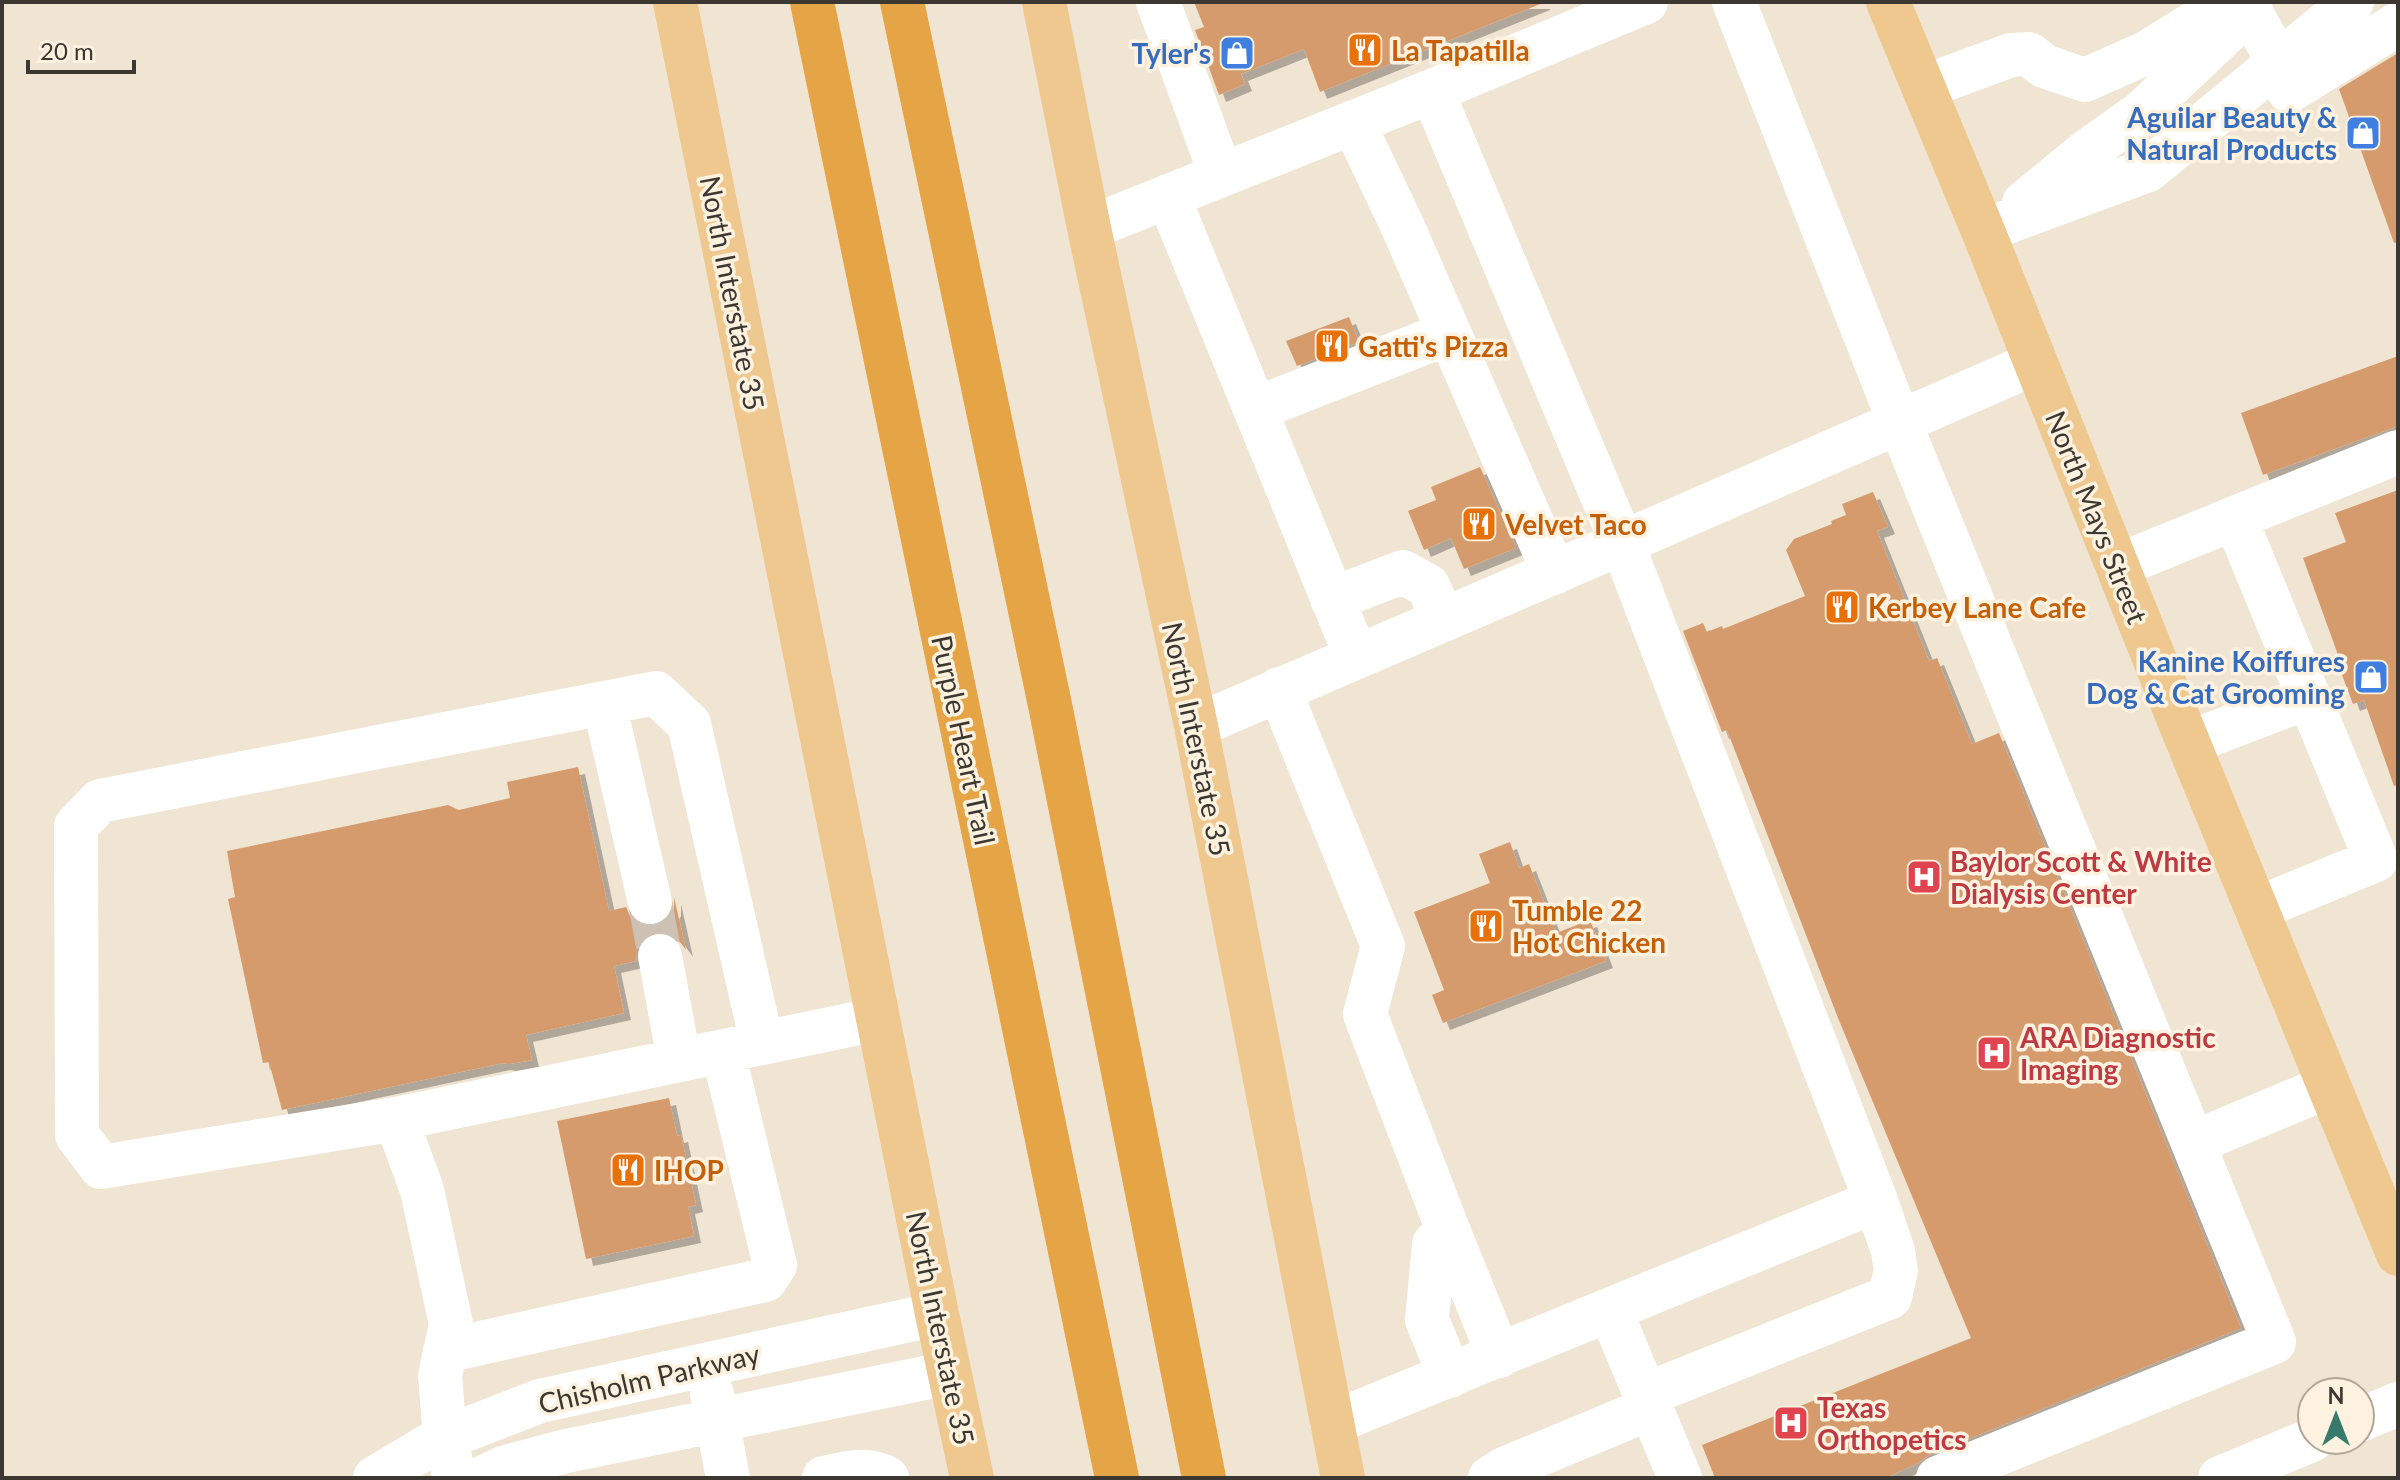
<svg xmlns="http://www.w3.org/2000/svg" width="2400" height="1480" viewBox="0 0 2400 1480" font-family="Lato,sans-serif">
<style>
.building{fill:#d69b6d;filter:url(#shadow)}
.lines{fill:none;stroke-linecap:round;stroke-linejoin:round}
.minor-tunnel{stroke:#ccc1b2;stroke-width:44;stroke-dasharray:44 22;stroke-linecap:butt}
.minor{stroke:#fff;stroke-width:44}
.major{stroke:#efc88f;stroke-width:44}
.highway{stroke:#e5a445;stroke-width:44}
.labels{text-anchor:middle;dominant-baseline:central;stroke-width:7;stroke-linejoin:round;paint-order:stroke}
.food-label{font-size:28px;font-weight:bold;fill:#c56008;stroke:#fdf1df;text-anchor:start}
.shop-label{font-size:28px;font-weight:bold;fill:#366cbe;stroke:#fdf1df;text-anchor:end}
.street-label{font-size:28px;fill:#3c3730;stroke:#fdf1df}
.health-label{font-size:28px;font-weight:bold;fill:#be3a42;stroke:#fdf1df;text-anchor:start}
</style>
<defs>
<filter id="shadow"><feDropShadow dx="7" dy="7" stdDeviation="0" flood-color="#0004"/></filter>
</defs>
<rect width="100%" height="100%" fill="#f0e4d2"/>
<path class="building" d="M 1194,2 L 1543,2 L 1543,3 L 1320,92 L 1304,49 L 1241,74 L 1245,84 L 1219,95 L 1195,30 L 1204,27 Z
M 2398,53 L 2398,242 L 2394,243 L 2339,89 Z
M 1349,317 L 1359,342 L 1297,366 L 1286,341 Z
M 2398,356 L 2398,426 L 2263,475 L 2241,413 Z
M 1480,467 L 1516,548 L 1464,569 L 1451,538 L 1424,550 L 1408,511 L 1436,500 L 1431,487 Z
M 2398,490 L 2398,785 L 2394,786 L 2364,700 L 2353,704 L 2339,667 L 2342,666 L 2303,558 L 2346,542 L 2335,513 Z
M 1873,492 L 1888,527 L 1877,531 L 1929,661 L 1937,658 L 1972,744 L 1999,733 L 2241,1328 L 1929,1455 L 1918,1463 L 1886,1478 L 1715,1478 L 1702,1445 L 1971,1338 L 1838,1018 L 1727,730 L 1722,732 L 1683,631 L 1703,623 L 1707,632 L 1722,626 L 1723,629 L 1805,596 L 1786,550 L 1794,539 L 1832,524 L 1831,521 L 1846,515 L 1842,504 Z
M 578,767 L 609,911 L 626,907 L 632,920 L 643,926 L 655,926 L 668,920 L 674,909 L 674,897 L 686,950 L 678,939 L 668,932 L 656,931 L 644,937 L 637,947 L 636,961 L 614,966 L 624,1013 L 526,1035 L 532,1060 L 509,1064 L 503,1063 L 282,1110 L 269,1062 L 263,1063 L 228,899 L 235,897 L 227,851 L 448,805 L 459,810 L 510,798 L 507,782 Z
M 1510,842 L 1519,868 L 1529,864 L 1556,933 L 1590,920 L 1606,961 L 1443,1023 L 1432,995 L 1444,990 L 1414,912 L 1490,883 L 1479,854 Z
M 669,1098 L 677,1136 L 681,1135 L 696,1205 L 688,1207 L 694,1236 L 586,1259 L 557,1121 Z"/>
<g class="lines">
<path class="minor-tunnel" d="M 650,902 L 660,956"/>
<path class="minor" d="M 1158,2 L 1221,175
M 1734,2 L 1899,421 L 2274,1342 L 1938,1478
M 1924,87 L 2011,55 L 2029,54 L 2044,66 L 2085,80 L 2148,52 L 2209,14 L 2235,3 L 2250,11 L 2279,63
M 1432,91 L 1622,543 L 2035,363
M 2289,91 L 2398,24
M 1353,122 L 1402,225 L 1554,573
M 1168,196 L 1356,656
M 2024,203 L 2086,152 L 2141,113 L 2251,9
M 1089,228 L 1432,91 L 1646,2
M 1983,231 L 2148,170 L 2352,2
M 1255,409 L 1449,333
M 2235,518 L 2398,452
M 2117,566 L 2235,518 L 2376,860 L 2256,909
M 1332,599 L 1403,572 L 1428,586 L 1443,619
M 1279,689 L 1383,946 L 1365,1014 L 1448,1230 L 1499,1356
M 604,703 L 650,902
M 1196,726 L 1622,543 L 1876,1201 L 1332,1423
M 2188,743 L 2309,697
M 660,956 L 679,1060
M 396,1119 L 101,1167 L 77,1135 L 76,826 L 100,801 L 656,693 L 689,724 L 762,1043
M 2193,1143 L 2329,1086
M 1448,1230 L 1434,1244 L 1427,1320 L 1450,1376
M 1610,1310 L 1680,1478
M 445,1351 L 765,1280 L 775,1265 L 723,1052
M 712,1394 L 728,1478
M 1645,1395 L 1890,1297 L 1896,1270 L 1893,1251 L 1876,1201
M 2360,1420 L 2398,1404
M 375,1478 L 437,1441 L 540,1401 L 937,1314
M 455,1478 L 445,1438 L 440,1376 L 451,1324 L 422,1190 L 396,1119 L 878,1019
M 482,1478 L 503,1468 L 562,1452 L 949,1373
M 824,1478 C 846,1473 866,1467 887,1478
M 1490,1478 L 1504,1469 L 1651,1408
M 2220,1478 L 2312,1440"/>
<path class="major" d="M 675,2 L 937,1314 L 972,1478
M 1044,2 L 1089,228 L 1196,726 L 1343,1478
M 1888,2 L 1983,231 L 2183,730 L 2398,1254"/>
<path class="highway" d="M 812,2 L 1117,1478
M 902,2 L 1050,705 L 1204,1478"/>
</g>
<defs>
<symbol id="restaurant-square" viewBox="-11 -11 22 22"><rect x="-9" y="-9" width="18" height="18" rx="4" fill="#e8710a" stroke="#fdf1df"/><path d="M-5-6h1v4h1v-4h1v4h1v-4h1v5L-1.5 .5V6h-2V.5L-5-1ZM5-6V6H3V1.5H1.5Q1.5-4 5-6Z" fill="#fff"/></symbol>
<symbol id="shop-square" viewBox="-11 -11 22 22"><rect x="-9" y="-9" width="18" height="18" rx="4" fill="#3f7fe0" stroke="#fdf1df"/><path d="M-5-2.5h2.3a2.7 3.5 0 0 1 5.4 0H5L5.5 6h-11ZM-1.5-2.5h3a1.5 2.3 0 0 0-3 0Z" fill="#fff"/></symbol>
<symbol id="hospital-square" viewBox="-11 -11 22 22"><rect x="-9" y="-9" width="18" height="18" rx="4" fill="#e0444e" stroke="#fdf1df"/><path d="M-5-5h3v3.5h4V-5h3V5h-3V1.5h-4V5h-3Z" fill="#fff"/></symbol>
</defs>
<g fill-rule="evenodd">
<use href="#restaurant-square" x="1345" y="30" width="40" height="40"/>
<use href="#shop-square" x="1217" y="33" width="40" height="40"/>
<use href="#shop-square" x="2343" y="113" width="40" height="40"/>
<use href="#restaurant-square" x="1312" y="326" width="40" height="40"/>
<use href="#restaurant-square" x="1459" y="504" width="40" height="40"/>
<use href="#restaurant-square" x="1822" y="587" width="40" height="40"/>
<use href="#shop-square" x="2351" y="657" width="40" height="40"/>
<use href="#hospital-square" x="1904" y="857" width="40" height="40"/>
<use href="#restaurant-square" x="1466" y="906" width="40" height="40"/>
<use href="#hospital-square" x="1974" y="1033" width="40" height="40"/>
<use href="#restaurant-square" x="608" y="1150" width="40" height="40"/>
<use href="#hospital-square" x="1771" y="1403" width="40" height="40"/>
</g>
<g class="labels">
<g class="food-label">
<text x="1391" y="50">La Tapatilla</text>
<text x="1358" y="346">Gatti's Pizza</text>
<text x="1505" y="524">Velvet Taco</text>
<text x="1868" y="607">Kerbey Lane Cafe</text>
<text x="1512" y="910">Tumble 22<tspan x="1512" dy="32">Hot Chicken</tspan></text>
<text x="654" y="1170">IHOP</text>
</g>
<g class="shop-label">
<text x="1211" y="53">Tyler's</text>
<text x="2337" y="117">Aguilar Beauty &amp;<tspan x="2337" dy="32">Natural Products</tspan></text>
<text x="2345" y="661">Kanine Koiffures<tspan x="2345" dy="32">Dog &amp; Cat Grooming</tspan></text>
</g>
<g class="street-label">
<text transform="translate(733 293) rotate(79)">North Interstate 35</text>
<text transform="translate(2097 517) rotate(68)">North Mays Street</text>
<text transform="translate(1197 739) rotate(78)">North Interstate 35</text>
<text transform="translate(964 740) rotate(78)">Purple Heart Trail</text>
<text transform="translate(941 1328) rotate(78)">North Interstate 35</text>
<text transform="translate(649 1378) rotate(-13)">Chisholm Parkway</text>
</g>
<g class="health-label">
<text x="1950" y="861">Baylor Scott &amp; White<tspan x="1950" dy="32">Dialysis Center</tspan></text>
<text x="2020" y="1037">ARA Diagnostic<tspan x="2020" dy="32">Imaging</tspan></text>
<text x="1817" y="1407">Texas<tspan x="1817" dy="32">Orthopetics</tspan></text>
</g>
</g>
<rect width="2400" height="1480" fill="none" stroke="#3c3730" stroke-width="8"/>
<g transform="translate(2336 1416)"><circle r="38" fill="#fdf1df" stroke="#b0a799" stroke-width="2"/>
<path d="M0-6L14 30L0 20L-14 30Z" fill="#387a6b"/>
<text y="-12" font-size="22" font-weight="bold" text-anchor="middle" fill="#3c3730">N</text>
</g>
<path d="M28 60v12h106v-12" fill="none" stroke="#3c3730" stroke-width="4"/>
<text x="40" y="60" font-size="24" fill="#3c3730" stroke="#fdf1df" stroke-width="6" paint-order="stroke">20 m</text>
</svg>
